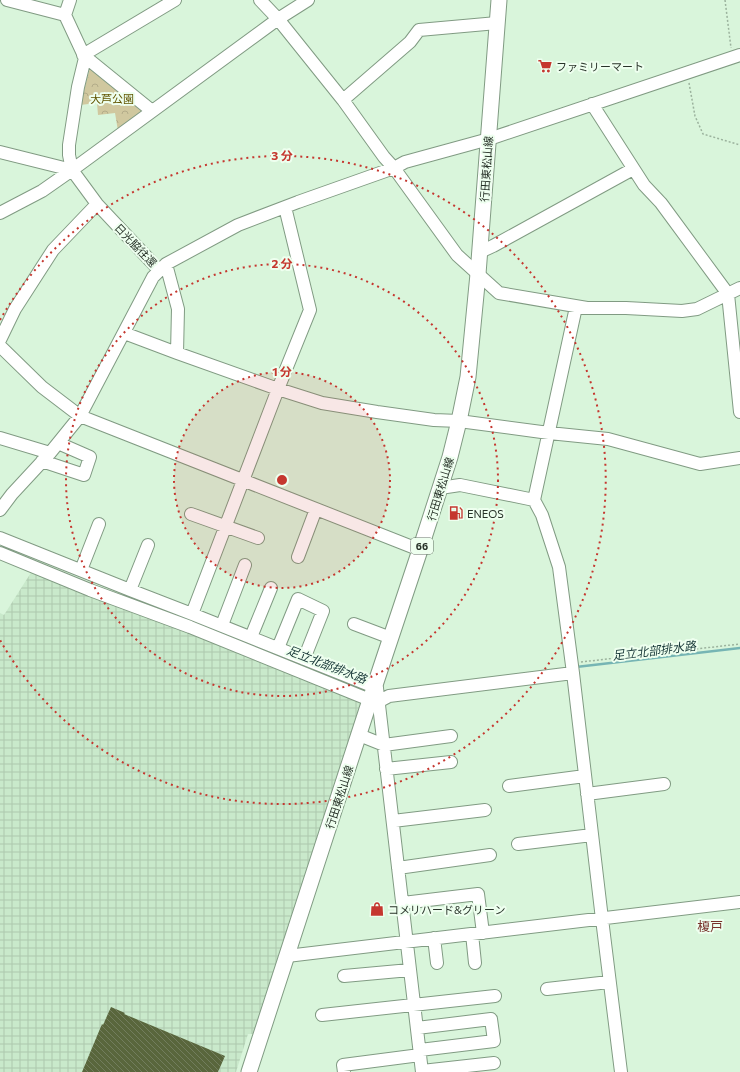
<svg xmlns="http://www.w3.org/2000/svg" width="740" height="1072" viewBox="0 0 740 1072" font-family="Commissioner,'Noto Sans JP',sans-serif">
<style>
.industrial{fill:url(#industrial-grid)}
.park{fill:url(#park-crowns)}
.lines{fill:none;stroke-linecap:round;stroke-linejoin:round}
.stream{stroke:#76b5b4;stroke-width:2.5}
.building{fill:url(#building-back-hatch)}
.minor-casing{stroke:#819b83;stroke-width:14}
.major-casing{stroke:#819b83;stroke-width:17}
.path{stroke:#9bb29d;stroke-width:1.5;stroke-dasharray:2 2;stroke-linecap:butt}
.minor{stroke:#fff;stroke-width:12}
.major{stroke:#fff;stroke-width:15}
.ring{fill:none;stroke:#c5372f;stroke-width:2;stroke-dasharray:2 4}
.labels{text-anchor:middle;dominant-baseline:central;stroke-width:4;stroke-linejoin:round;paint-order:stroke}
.shield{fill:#eeffef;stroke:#637064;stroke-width:1}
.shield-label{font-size:10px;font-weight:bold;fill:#283329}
.poi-label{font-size:11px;fill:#283329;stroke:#eeffef;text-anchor:start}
.park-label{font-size:11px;fill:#615500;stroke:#eeffef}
.street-label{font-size:11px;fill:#283329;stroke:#eeffef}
.water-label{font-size:12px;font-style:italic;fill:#173737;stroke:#eeffef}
.quarter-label{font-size:13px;fill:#78322b;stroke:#eeffef}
.centre{fill:#c5372f;stroke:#eeffef;stroke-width:2}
.ring-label{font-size:12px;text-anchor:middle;font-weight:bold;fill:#c5372f;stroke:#eeffef;stroke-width:4;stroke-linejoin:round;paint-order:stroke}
</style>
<defs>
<pattern id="industrial-grid" width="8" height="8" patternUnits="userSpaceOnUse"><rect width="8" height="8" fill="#c9e9cb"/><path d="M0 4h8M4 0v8" fill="none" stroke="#adc8ae"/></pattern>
<pattern id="park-crowns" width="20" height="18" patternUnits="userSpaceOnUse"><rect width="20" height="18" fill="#d0c89f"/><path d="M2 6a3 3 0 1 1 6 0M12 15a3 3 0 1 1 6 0" fill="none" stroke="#b3ac89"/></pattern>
<pattern id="building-back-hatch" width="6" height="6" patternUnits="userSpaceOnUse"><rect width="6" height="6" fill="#59663c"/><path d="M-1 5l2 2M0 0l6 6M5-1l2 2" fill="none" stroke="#727d5d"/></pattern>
</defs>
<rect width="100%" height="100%" fill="#d9f5db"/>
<path class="industrial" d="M 32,571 L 361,702 L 253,1034 L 248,1034 L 236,1072 L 0,1072 L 0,613 L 4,615 Z"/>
<path class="park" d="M 91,64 L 145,110 L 118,131 L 115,113 L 98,115 L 97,103 L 80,105 Z"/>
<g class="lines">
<path class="stream" d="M 129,596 L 362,689 L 366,690
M 576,667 L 740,648"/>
</g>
<path class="building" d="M 111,1007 L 125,1013 L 124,1014 L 225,1056 L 218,1072 L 82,1072 L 102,1024 L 103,1025 Z"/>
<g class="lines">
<defs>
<path id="minor" d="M 7,0 L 65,15
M 70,0 L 65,15 L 85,58 L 78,87 L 69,145 L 69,155 L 72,170 L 97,204 L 159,270
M 260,0 L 278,19 L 343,100 L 384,157 L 394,168 L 457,255 L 499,293 L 587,308 L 626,308 L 682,311 L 697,309 L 740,288
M 343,100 L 410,42 L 419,30 L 497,23
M 592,104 L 644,185 L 661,203 L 728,294 L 740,412
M 152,111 L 83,55 L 175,0
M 0,152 L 72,170
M 0,213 L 42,191 L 72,170 L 278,19 L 308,0
M 480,252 L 493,246 L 633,169
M 166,264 L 178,309 L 177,353
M 576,307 L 534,500 L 542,515 L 559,567 L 573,673 L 602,919 L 621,1072
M 124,333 L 177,353 L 278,389 L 322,403 L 377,412 L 434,420 L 459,421 L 549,433 L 608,439 L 700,464 L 740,458
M 0,340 L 15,309 L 53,250 L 97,204
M 0,346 L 42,387 L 80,416 L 420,550
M 0,438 L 50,453
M 42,461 L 84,475 L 90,457 L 58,443
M 440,488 L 460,485 L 534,500
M 0,510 L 12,494 L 50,453 L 80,416 L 153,277 L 166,264 L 238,225 L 298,202 L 394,168 L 405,162 L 489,139 L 740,55
M 191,514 L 258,538
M 0,538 L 130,590 L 192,614 L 377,688 L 422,1072
M 0,553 L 90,590 L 190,627 L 370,700
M 298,557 L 316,509
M 81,570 L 99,524
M 130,590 L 148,545
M 192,614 L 278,389 L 310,310 L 285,207
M 354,624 L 391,638
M 222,625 L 245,565
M 251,637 L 271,588
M 278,648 L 298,599 L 323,611 L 304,659
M 378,702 L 389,696 L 573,673
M 359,735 L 384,745 L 451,736
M 386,769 L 451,762
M 509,786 L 585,776
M 587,794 L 664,784
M 393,821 L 485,810
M 518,844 L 592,835
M 398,868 L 490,855
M 403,903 L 478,894 L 483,933
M 472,934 L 475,963
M 434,938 L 437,963
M 287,956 L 740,902
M 344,976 L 410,970
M 547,989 L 609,982
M 322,1015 L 495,996
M 417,1028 L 491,1019 L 494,1041 L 420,1050
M 422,1071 L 494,1063
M 344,1072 L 343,1065 L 420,1055"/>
<path id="major" d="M 249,1072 L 370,700 L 420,550 L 450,457 L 459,421 L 468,377 L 478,274 L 499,0"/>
</defs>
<use href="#minor" class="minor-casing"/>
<use href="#major" class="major-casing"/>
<path class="path" d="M 725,0 L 731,48
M 689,83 L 695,116 L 703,134 L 740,145
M 581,662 L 740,644"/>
<use href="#minor" class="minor"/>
<use href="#major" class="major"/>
</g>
<circle cx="282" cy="480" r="108" fill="#c5372f" fill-opacity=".12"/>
<g class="ring">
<circle cx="282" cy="480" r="108"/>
<circle cx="282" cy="480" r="216"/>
<path d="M0 320A324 324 0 1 1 0 640"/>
</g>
<defs>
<symbol id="supermarket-bare" viewBox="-9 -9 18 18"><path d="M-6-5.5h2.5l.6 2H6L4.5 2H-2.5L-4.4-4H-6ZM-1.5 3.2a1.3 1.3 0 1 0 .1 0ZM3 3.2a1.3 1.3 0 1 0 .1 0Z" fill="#c5372f" stroke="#eeffef" stroke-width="2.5" paint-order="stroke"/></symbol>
<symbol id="fuel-bare" viewBox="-9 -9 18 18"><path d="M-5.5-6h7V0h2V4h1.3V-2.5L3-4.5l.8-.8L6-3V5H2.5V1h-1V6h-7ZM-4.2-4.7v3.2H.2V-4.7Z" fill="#c5372f" stroke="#eeffef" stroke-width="2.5" paint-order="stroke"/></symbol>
<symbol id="shop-bare" viewBox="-9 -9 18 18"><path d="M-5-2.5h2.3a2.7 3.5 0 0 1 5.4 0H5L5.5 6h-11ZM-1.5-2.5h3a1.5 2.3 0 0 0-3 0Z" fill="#c5372f" stroke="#eeffef" stroke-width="2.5" paint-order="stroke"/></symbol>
</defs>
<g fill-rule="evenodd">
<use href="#supermarket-bare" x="535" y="56" width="20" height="20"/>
<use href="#fuel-bare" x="446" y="503" width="20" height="20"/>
<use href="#shop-bare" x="367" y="899" width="20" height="20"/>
</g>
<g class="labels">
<rect class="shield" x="411" y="538" width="22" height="16" rx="3"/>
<g class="shield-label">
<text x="422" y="546">66</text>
</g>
<g class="poi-label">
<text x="556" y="66">ファミリーマート</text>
<text x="467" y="513">ENEOS</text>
<text x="388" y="909">コメリハード&amp;グリーン</text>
</g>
<g class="park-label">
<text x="112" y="98">大芦公園</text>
</g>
<g class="street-label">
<text transform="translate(486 169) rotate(-86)">行田東松山線</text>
<text transform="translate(136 245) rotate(46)">日光脇往還</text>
<text transform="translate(440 489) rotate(-73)">行田東松山線</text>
<text transform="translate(339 797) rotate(-72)">行田東松山線</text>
</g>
<g class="water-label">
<text transform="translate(654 650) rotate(-7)">足立北部排水路</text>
<text transform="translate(327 664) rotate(21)">足立北部排水路</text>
</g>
<g class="quarter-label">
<text x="710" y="926">榎戸</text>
</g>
</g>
<circle cx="282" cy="480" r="6" class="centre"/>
<g class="ring-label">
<text x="282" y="160">3 分</text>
<text x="282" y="268">2 分</text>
<text x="282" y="376">1 分</text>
</g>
</svg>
